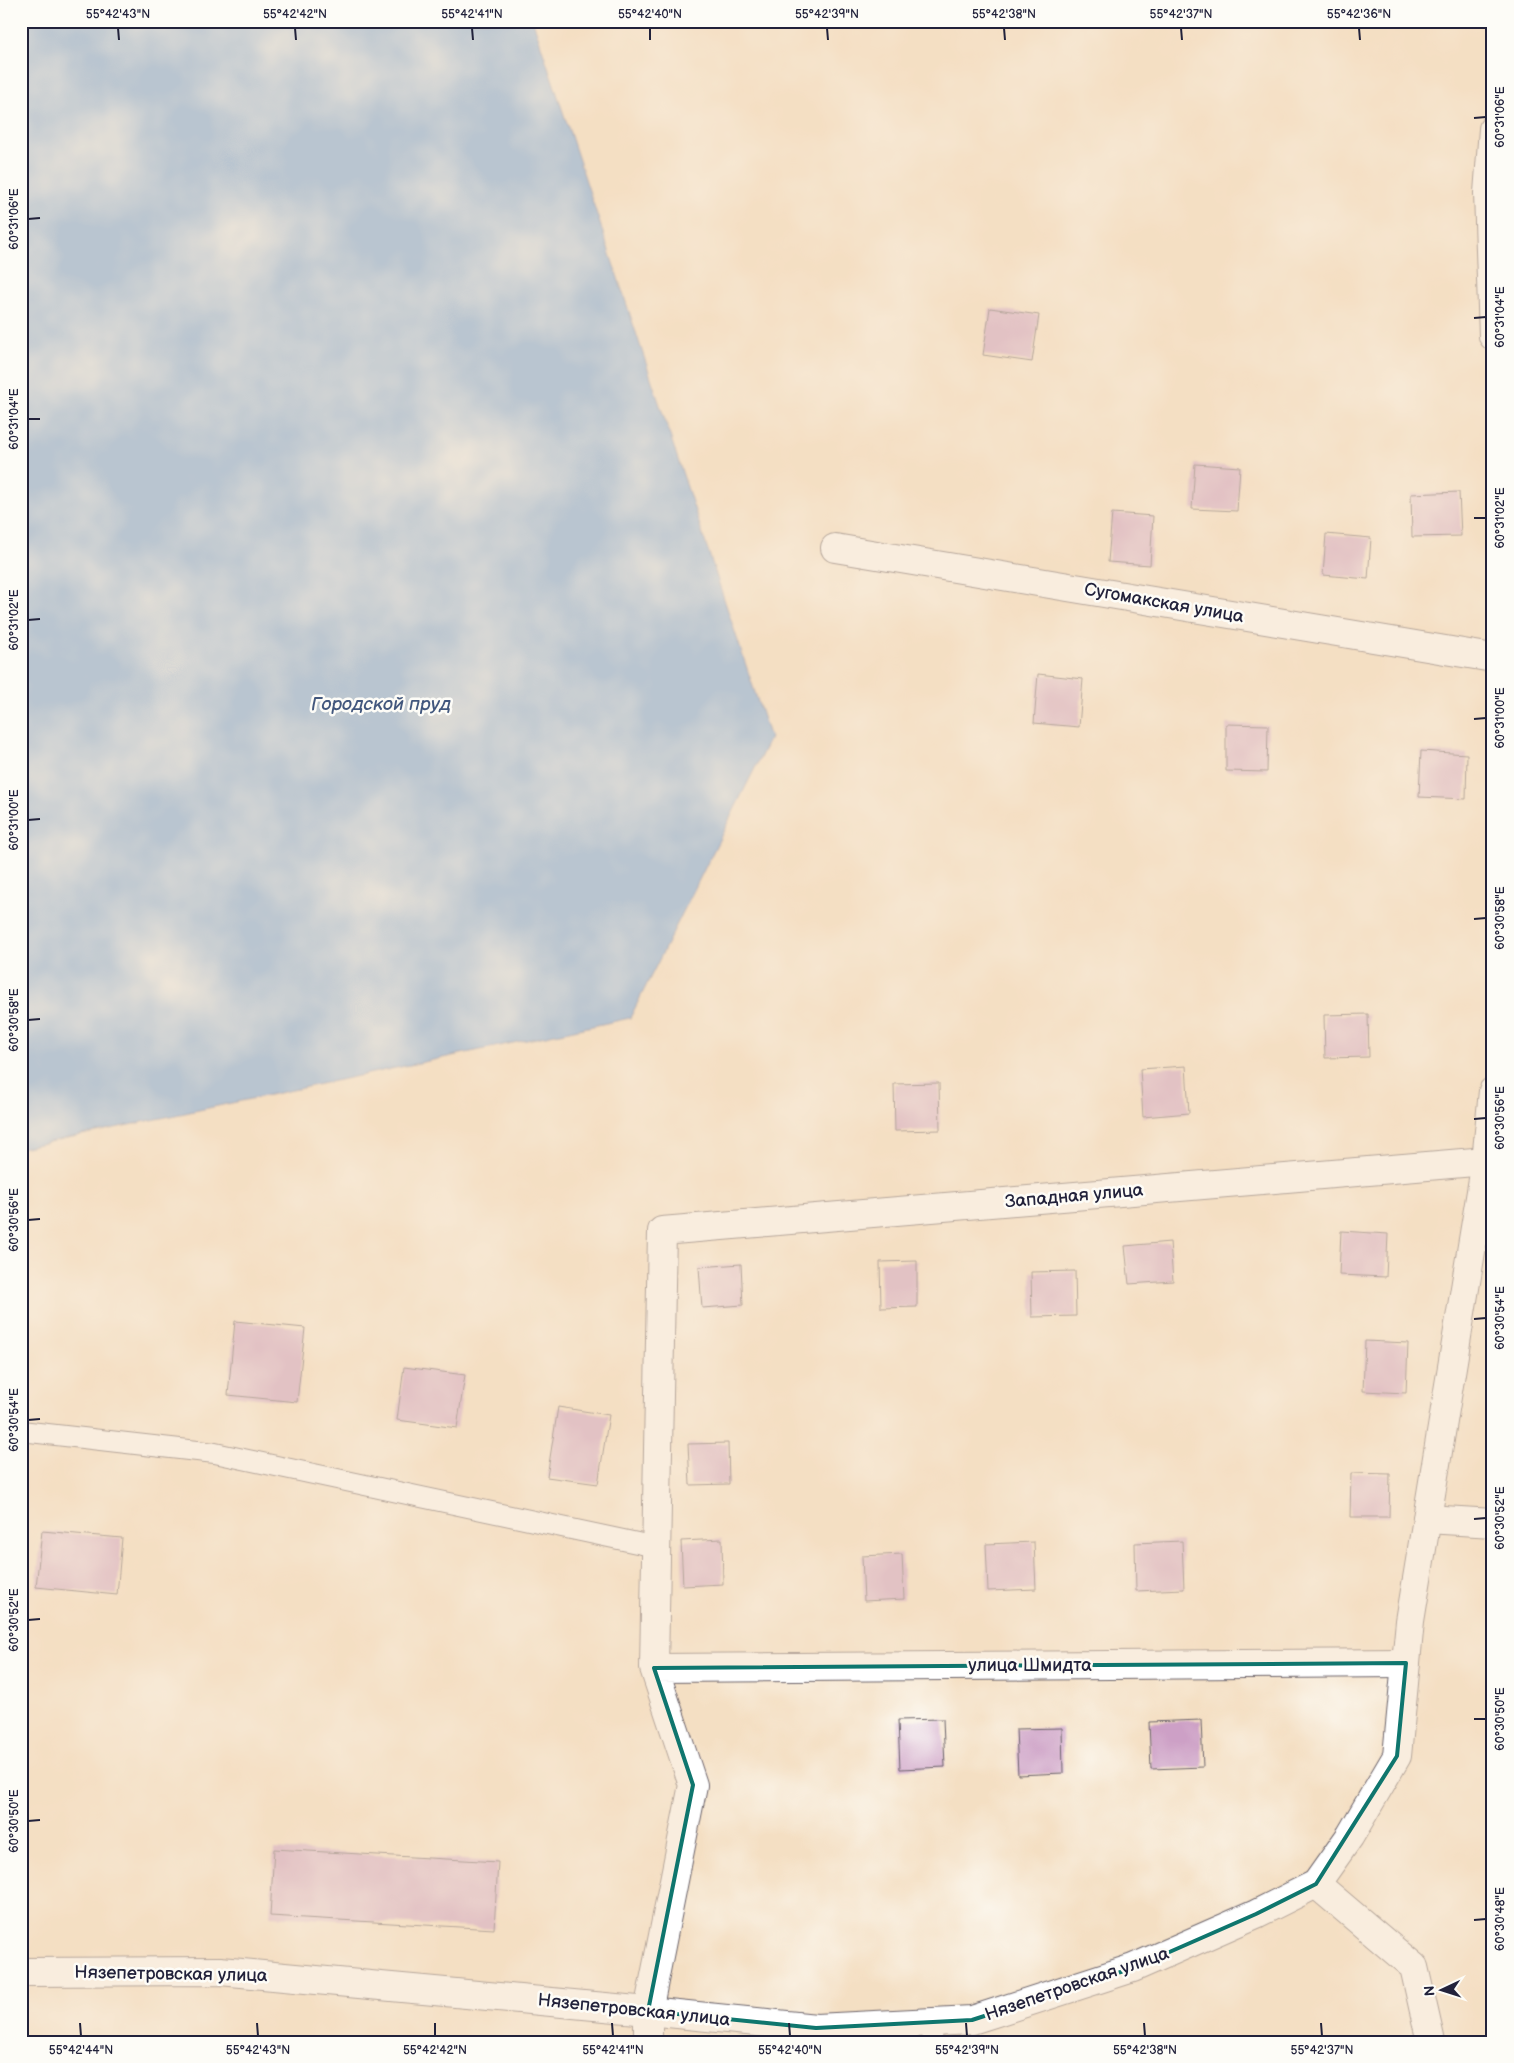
<svg xmlns="http://www.w3.org/2000/svg" width="1514" height="2063" viewBox="0 0 1514 2063" font-family="'Balsamiq Sans',sans-serif">
<style>
.water{fill:#72a6df;stroke:#4a648d}
.building{fill:#cda0c6}
.lines{fill:none;stroke-linecap:round;stroke-linejoin:round}
.service-casing{stroke:#6c646b;stroke-width:22}
.minor-casing{stroke:#6c646b;stroke-width:30}
.primary-casing{stroke:#6c646b;stroke-width:30}
.service{stroke:#fff;stroke-width:20}
.minor{stroke:#fff;stroke-width:28}
.primary{stroke:#fff;stroke-width:28}
.marked{fill:none;stroke:#0f766e;stroke-width:4;stroke-linejoin:round}
.ticks{fill:none;stroke:#22223b;stroke-width:2}
.labels{text-anchor:middle;dominant-baseline:central;stroke-width:5;stroke-linejoin:round;paint-order:stroke}
.street-label{font-size:18px;fill:#22223b;stroke:#fdfcf7}
.water-label{font-size:19px;font-style:italic;fill:#42577d;stroke:#fdfcf7}
.neatline{fill:none;stroke:#22223b;stroke-width:2}
.ticks-label{font-size:12px;text-anchor:middle;fill:#22223b}
</style>
<rect width="100%" height="100%" fill="#fdfcf7"/>
<filter id="ink" filterUnits="userSpaceOnUse"><feTurbulence type="fractalNoise" baseFrequency=".02" numOctaves="2"/><feDisplacementMap in="SourceGraphic" scale="10" xChannelSelector="R" yChannelSelector="G"/><feConvolveMatrix kernelMatrix="1 2 1 2 8 2 1 2 1" color-interpolation-filters="sRGB"/></filter>
<filter id="wash" filterUnits="userSpaceOnUse"><feTurbulence type="fractalNoise" baseFrequency=".0096" numOctaves="4" result="noise"/><feDisplacementMap in="SourceGraphic" scale="20" xChannelSelector="R" yChannelSelector="G"/><feGaussianBlur stdDeviation="1.12" result="paint"/><feColorMatrix in="noise" values="0 0 0 0 0 0 0 0 0 0 0 0 0 0 0 0 0 1.4 0 .05"/><feComposite in="paint" operator="in"/></filter>
<g filter="url(#wash)">
<rect width="100%" height="100%" fill="#f4dfc3"/>
<path class="water" d="M 21,21 L 533,21 L 770,738 L 630,1018 L 21,1148 Z"/>
<g id="blocks">
<path class="building" d="M 990,308 L 1039,315 L 1032,362 L 983,355 Z
M 1195,464 L 1240,467 L 1237,511 L 1192,509 Z
M 1459,492 L 1461,536 L 1412,537 L 1411,494 Z
M 1112,513 L 1153,516 L 1150,565 L 1108,562 Z
M 1326,534 L 1371,538 L 1368,579 L 1323,575 Z
M 1038,674 L 1083,679 L 1079,727 L 1034,723 Z
M 1226,724 L 1268,725 L 1267,772 L 1226,771 Z
M 1421,751 L 1467,754 L 1466,799 L 1419,797 Z
M 1368,1014 L 1369,1057 L 1325,1058 L 1324,1015 Z
M 1186,1066 L 1189,1113 L 1143,1117 L 1140,1069 Z
M 939,1083 L 940,1130 L 895,1131 L 894,1084 Z
M 1341,1231 L 1388,1234 L 1386,1277 L 1339,1275 Z
M 1170,1242 L 1173,1281 L 1129,1284 L 1125,1246 Z
M 917,1261 L 917,1307 L 881,1308 L 880,1262 Z
M 741,1264 L 743,1305 L 702,1308 L 699,1267 Z
M 1075,1271 L 1076,1316 L 1032,1317 L 1031,1272 Z
M 235,1321 L 305,1328 L 297,1402 L 228,1395 Z
M 1365,1341 L 1408,1343 L 1406,1393 L 1363,1391 Z
M 404,1367 L 465,1375 L 457,1428 L 397,1420 Z
M 558,1407 L 609,1415 L 598,1484 L 547,1477 Z
M 728,1443 L 729,1484 L 690,1485 L 688,1444 Z
M 1351,1473 L 1390,1474 L 1389,1517 L 1350,1517 Z
M 42,1531 L 122,1538 L 117,1595 L 36,1587 Z
M 722,1539 L 723,1584 L 683,1586 L 681,1541 Z
M 1182,1541 L 1184,1589 L 1136,1591 L 1135,1543 Z
M 1034,1542 L 1036,1589 L 988,1591 L 986,1544 Z
M 902,1554 L 904,1599 L 864,1601 L 862,1556 Z
M 943,1719 L 945,1767 L 900,1769 L 898,1720 Z
M 1201,1720 L 1203,1767 L 1151,1769 L 1149,1722 Z
M 1062,1728 L 1063,1773 L 1018,1775 L 1016,1729 Z
M 274,1849 L 498,1862 L 494,1929 L 270,1916 Z
M 1489,1968 L 1493,1968 L 1493,2011 L 1490,2011 Z"/>
</g>
</g>
<g filter="url(#ink)">
<use href="#blocks" fill-opacity="0" stroke="#6c646b" stroke-width="1"/>
<g class="lines">
<defs>
<path id="service" d="M 21,1431 L 215,1453 L 656,1547
M 932,2042 L 933,2022"/>
<path id="minor" d="M 835,548 L 1493,658
M 1427,1519 L 1493,1523
M 654,1668 L 1406,1663
M 1316,1884 L 1414,1967 L 1431,2042
M 648,2042 L 648,2011 L 693,1785 L 654,1668 L 662,1231 L 1486,1161"/>
<path id="primary" d="M 1493,129 L 1488,193 L 1493,336
M 21,1972 L 220,1971 L 648,2011 L 816,2028 L 972,2020 L 1133,1968 L 1256,1914 L 1316,1884 L 1350,1836 L 1397,1756 L 1410,1621 L 1486,1161 L 1493,1091"/>
</defs>
<use href="#service" class="service-casing"/>
<use href="#minor" class="minor-casing"/>
<use href="#primary" class="primary-casing"/>
<use href="#service" class="service"/>
<use href="#minor" class="minor"/>
<use href="#primary" class="primary"/>
</g>
</g>
<path d="M0 0H1514V2063H0ZM 1406,1663 L 1397,1756 L 1316,1884 L 1256,1914 L 1133,1968 L 972,2020 L 816,2028 L 648,2011 L 693,1785 L 654,1668 Z" fill="#f4dfc3" fill-opacity=".55" fill-rule="evenodd"/>
<path class="marked" d="M 1406,1663 L 1397,1756 L 1316,1884 L 1256,1914 L 1133,1968 L 972,2020 L 816,2028 L 648,2011 L 693,1785 L 654,1668 Z"/>
<path class="ticks" d="M 118,28 L 119,40M 295,28 L 296,40M 472,28 L 473,40M 650,28 L 650,40M 827,28 L 828,40M 1004,28 L 1005,40M 1181,28 L 1182,40M 1359,28 L 1360,40M 1474,118 L 1486,117M 28,219 L 40,218M 1474,318 L 1486,317M 28,419 L 40,419M 1474,518 L 1486,518M 28,620 L 40,619M 1474,719 L 1486,718M 28,820 L 40,819M 1474,919 L 1486,918M 28,1020 L 40,1019M 1474,1119 L 1486,1118M 28,1220 L 40,1219M 1474,1319 L 1486,1318M 28,1420 L 40,1419M 1474,1519 L 1486,1518M 28,1620 L 40,1619M 1474,1719 L 1486,1719M 28,1821 L 40,1820M 1474,1920 L 1486,1919M 80,2023 L 81,2036M 257,2023 L 258,2036M 435,2023 L 435,2036M 612,2023 L 613,2036M 789,2023 L 790,2036M 966,2023 L 967,2036M 1144,2023 L 1145,2036M 1321,2023 L 1322,2036"/>
<g class="labels">
<g class="street-label">
<text transform="translate(1164 603) rotate(10)">Сугомакская улица</text>
<text transform="translate(1074 1196) rotate(-5)">Западная улица</text>
<text x="1030" y="1665">улица Шмидта</text>
<text transform="translate(171 1974) rotate(1)">Нязепетровская улица</text>
<text transform="translate(1077 1984) rotate(-19)">Нязепетровская улица</text>
<text transform="translate(634 2010) rotate(6)">Нязепетровская улица</text>
</g>
<g class="water-label">
<text x="381" y="704">Городской пруд</text>
</g>
</g>
<rect width="1514" height="2063" fill="none" stroke="#fdfcf7" stroke-width="55"/>
<g transform="translate(1442 1990) rotate(266)" stroke="#fdfcf7" stroke-width="4" paint-order="stroke">
<path d="M0-4L9 19L0 12L-9 19Z" fill="#22223b"/>
<text y="-8" font-size="14" font-weight="bold" text-anchor="middle" fill="#22223b">N</text>
</g>
<rect x="28" y="28" width="1458" height="2008" class="neatline"/>
<g class="ticks-label">
<text x="118" y="18">55°42'43"N</text>
<text x="295" y="18">55°42'42"N</text>
<text x="472" y="18">55°42'41"N</text>
<text x="650" y="18">55°42'40"N</text>
<text x="827" y="18">55°42'39"N</text>
<text x="1004" y="18">55°42'38"N</text>
<text x="1181" y="18">55°42'37"N</text>
<text x="1359" y="18">55°42'36"N</text>
<text transform="translate(1500 117) rotate(-90)" y="4">60°31'06"E</text>
<text transform="translate(14 219) rotate(-90)" y="4">60°31'06"E</text>
<text transform="translate(1500 317) rotate(-90)" y="4">60°31'04"E</text>
<text transform="translate(14 419) rotate(-90)" y="4">60°31'04"E</text>
<text transform="translate(1500 518) rotate(-90)" y="4">60°31'02"E</text>
<text transform="translate(14 620) rotate(-90)" y="4">60°31'02"E</text>
<text transform="translate(1500 718) rotate(-90)" y="4">60°31'00"E</text>
<text transform="translate(14 820) rotate(-90)" y="4">60°31'00"E</text>
<text transform="translate(1500 918) rotate(-90)" y="4">60°30'58"E</text>
<text transform="translate(14 1020) rotate(-90)" y="4">60°30'58"E</text>
<text transform="translate(1500 1118) rotate(-90)" y="4">60°30'56"E</text>
<text transform="translate(14 1220) rotate(-90)" y="4">60°30'56"E</text>
<text transform="translate(1500 1318) rotate(-90)" y="4">60°30'54"E</text>
<text transform="translate(14 1420) rotate(-90)" y="4">60°30'54"E</text>
<text transform="translate(1500 1518) rotate(-90)" y="4">60°30'52"E</text>
<text transform="translate(14 1620) rotate(-90)" y="4">60°30'52"E</text>
<text transform="translate(1500 1719) rotate(-90)" y="4">60°30'50"E</text>
<text transform="translate(14 1821) rotate(-90)" y="4">60°30'50"E</text>
<text transform="translate(1500 1919) rotate(-90)" y="4">60°30'48"E</text>
<text x="81" y="2054">55°42'44"N</text>
<text x="258" y="2054">55°42'43"N</text>
<text x="435" y="2054">55°42'42"N</text>
<text x="613" y="2054">55°42'41"N</text>
<text x="790" y="2054">55°42'40"N</text>
<text x="967" y="2054">55°42'39"N</text>
<text x="1145" y="2054">55°42'38"N</text>
<text x="1322" y="2054">55°42'37"N</text>
</g>
</svg>
